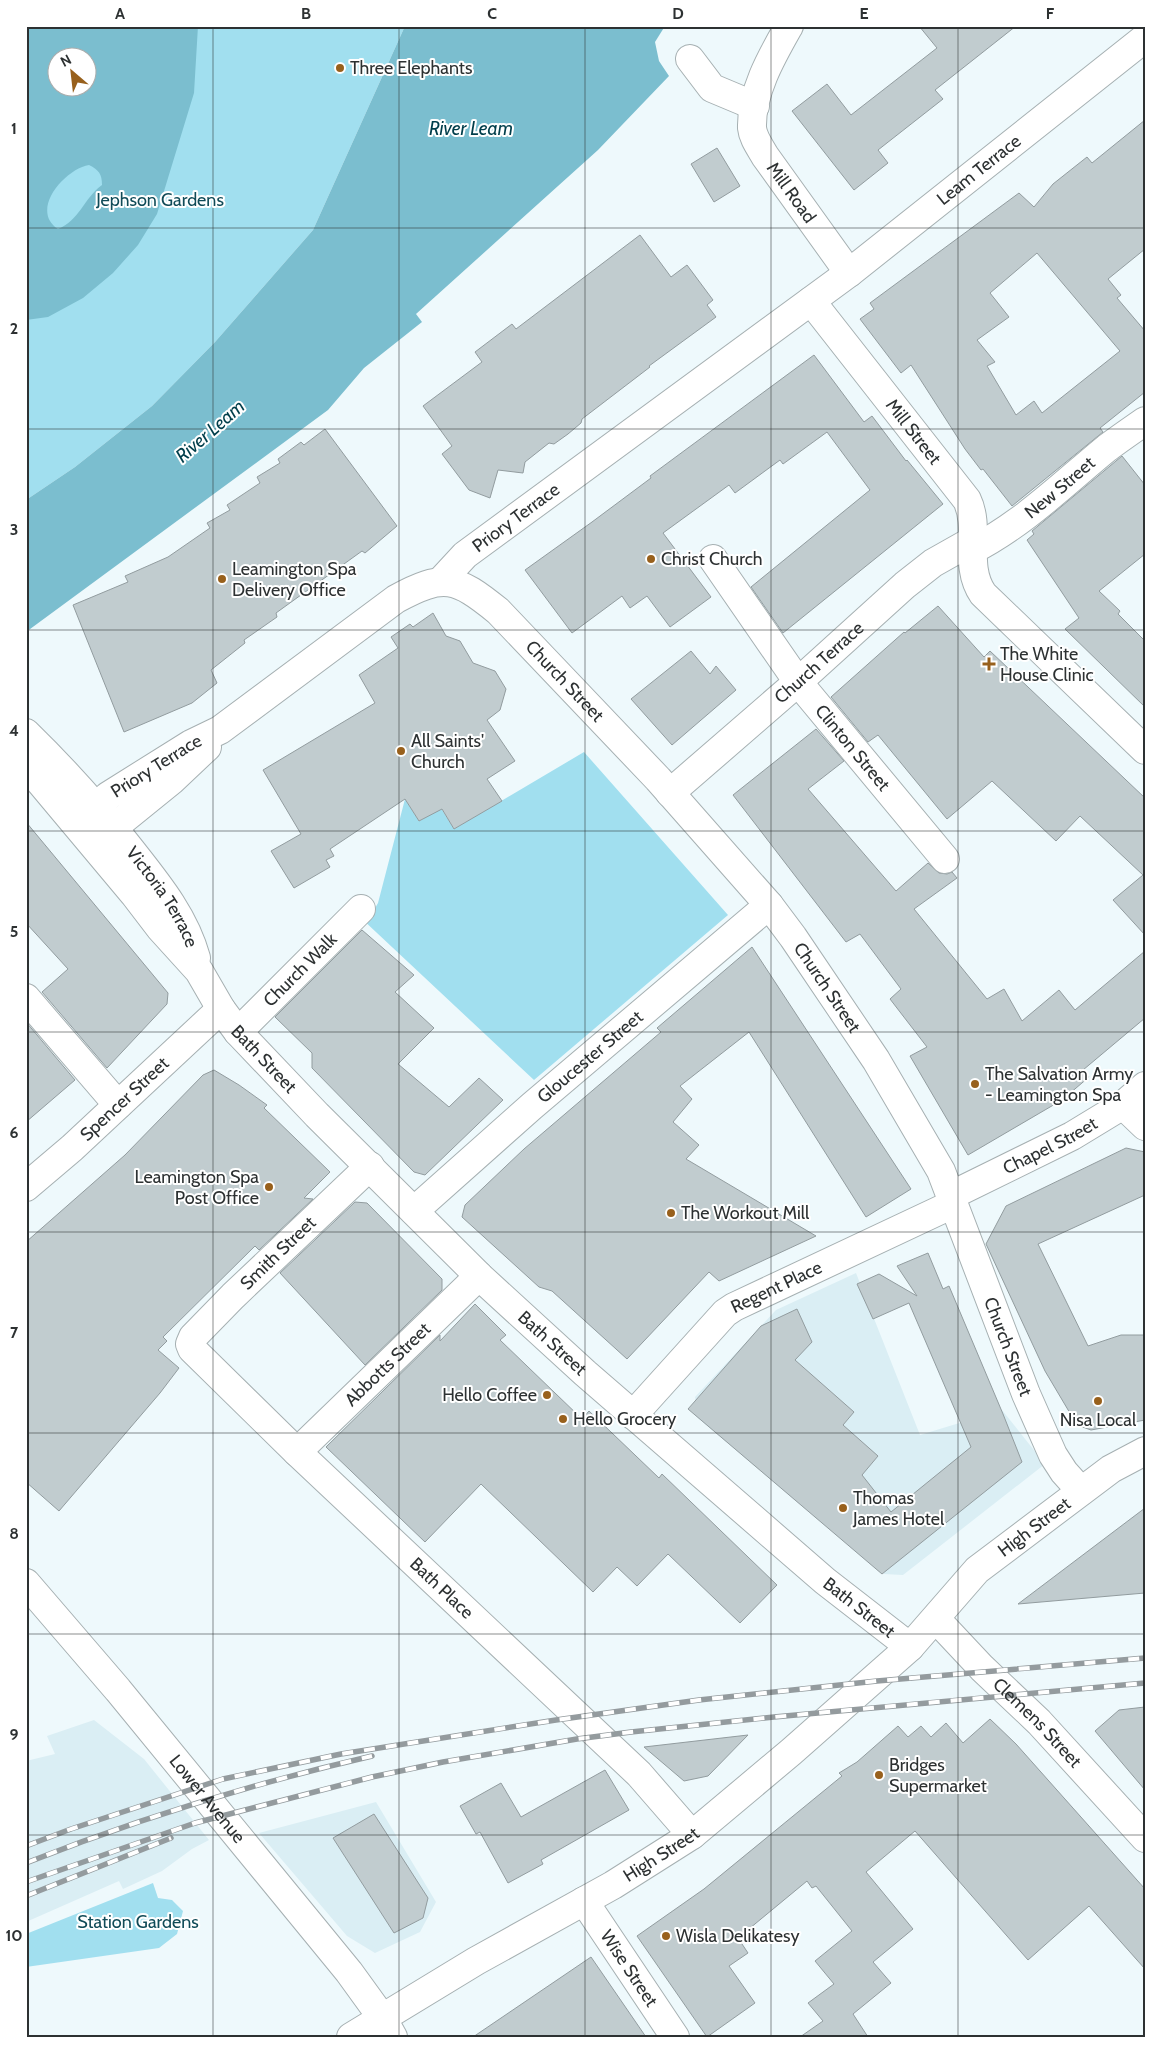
<svg xmlns="http://www.w3.org/2000/svg" width="1171" height="2063" viewBox="0 0 1171 2063" font-family="Cabin,sans-serif">
<style>
.built{fill:#daeef4}
.green{fill:#a1dfef;fill-rule:evenodd}
.water{fill:#7bbecf;fill-rule:evenodd}
.building{fill:#c1cccf;stroke:#929c9f;fill-rule:evenodd}
.lines{fill:none;stroke-linecap:round;stroke-linejoin:round}
.minor-casing{stroke:#a6b0b2;stroke-width:30}
.major-casing{stroke:#a6b0b2;stroke-width:30}
.minor{stroke:#fff;stroke-width:28}
.major{stroke:#fff;stroke-width:28}
.rail-casing{stroke:#949b9e;stroke-width:5.5}
.rail{stroke:#fff;stroke-width:4;stroke-dasharray:11;stroke-linecap:butt}
.grid{fill:none;stroke:#2d3132;stroke-width:1;stroke-opacity:0.55}
.poi-dot{fill:#98601c;stroke:#fff;stroke-width:2}
.labels{text-anchor:middle;dominant-baseline:central;stroke-width:4;stroke-linejoin:round;paint-order:stroke}
.poi-label{font-size:18px;fill:#2d3132;stroke:#fff;text-anchor:start}
.street-label{font-size:18px;fill:#2d3132;stroke:#fff}
.park-label{font-size:18px;fill:#104b58;stroke:#fff}
.water-label{font-size:19px;font-style:italic;fill:#003e4b;stroke:#fff}
.neatline{fill:none;stroke:#2d3132;stroke-width:2}
.grid-label{font-size:16px;text-anchor:middle;font-weight:bold;fill:#2d3132}
</style>
<rect width="100%" height="100%" fill="#eef9fc"/>
<path class="built" d="M 856,1273 L 920,1435 L 1002,1410 L 1045,1464 L 903,1575 L 884,1574 L 698,1418 L 695,1397 L 776,1310 Z
M 94,1720 L 144,1759 L 209,1840 L 192,1849 L 162,1871 L 123,1889 L 119,1881 L 26,1922 L 26,1761 L 55,1754 L 47,1736 Z
M 376,1802 L 436,1902 L 420,1932 L 375,1953 L 347,1936 L 259,1833 Z"/>
<path class="green" d="M 26,26 L 405,26 L 313,230 L 215,342 L 152,406 L 75,467 L 26,500 ZM 58,58 L 88,58 L 88,88 L 58,88 Z
M 584,752 L 728,915 L 534,1080 L 361,918 L 376,911 L 374,910 L 378,903 L 405,799 L 419,821 L 441,808 L 454,829 Z
M 153,1883 L 158,1898 L 172,1900 L 183,1911 L 177,1934 L 159,1948 L 26,1967 L 26,1934 Z"/>
<path class="water" d="M 26,26 L 198,26 L 194,93 L 157,214 L 138,245 L 113,273 L 83,298 L 48,317 L 26,320 ZM 58,58 L 88,58 L 88,88 L 58,88 ZM 89,165 C 99,170 102,174 102,185 C 84,198 79,221 58,229 C 29,210 65,169 89,165 Z
M 405,26 L 665,26 L 655,42 L 659,61 L 669,76 L 598,150 L 416,314 L 422,322 L 364,368 L 328,410 L 26,632 L 26,500 L 75,467 L 152,406 L 215,342 L 313,230 Z"/>
<path class="building" d="M 919,26 L 1016,26 L 935,90 L 943,99 L 878,150 L 888,163 L 854,190 L 792,111 L 827,84 L 851,115 L 937,48 Z
M 1145,120 L 1145,249 L 1108,279 L 1121,295 L 1117,298 L 1145,331 L 1145,392 L 1100,428 L 1103,432 L 1012,506 L 983,469 L 981,470 L 965,449 L 911,365 L 901,373 L 860,319 L 874,309 L 870,303 L 1019,193 L 1034,207 L 1053,184 L 1087,157 L 1092,163 ZM 1037,253 L 1120,351 L 1042,413 L 1034,401 L 1016,415 L 987,366 L 995,362 L 977,340 L 1009,317 L 990,293 Z
M 717,148 L 740,186 L 714,202 L 691,164 Z
M 640,235 L 671,277 L 687,265 L 713,300 L 707,305 L 716,317 L 649,366 L 650,367 L 582,419 L 581,423 L 568,434 L 554,444 L 549,443 L 525,462 L 523,473 L 498,470 L 490,498 L 469,490 L 442,454 L 452,446 L 423,406 L 482,362 L 475,352 L 512,324 L 516,329 Z
M 814,355 L 864,422 L 872,416 L 906,461 L 907,460 L 943,504 L 783,633 L 751,587 L 870,490 L 827,432 L 783,464 L 780,460 L 735,493 L 729,485 L 663,533 L 711,597 L 670,627 L 647,596 L 630,608 L 622,596 L 572,633 L 525,570 L 592,522 L 651,478 L 650,476 Z
M 325,429 L 397,526 L 365,553 L 362,551 L 276,613 L 277,617 L 244,640 L 245,643 L 211,670 L 217,683 L 192,703 L 124,732 L 73,605 L 128,582 L 125,576 L 168,557 L 210,528 L 207,523 L 230,510 L 227,505 L 260,483 L 257,477 L 280,463 L 278,459 L 301,442 L 304,445 Z
M 1122,456 L 1145,485 L 1145,554 L 1099,591 L 1120,611 L 1118,614 L 1145,641 L 1145,707 L 1065,629 L 1079,618 L 1027,540 L 1034,534 L 1032,531 Z
M 938,606 L 984,657 L 990,651 L 1145,798 L 1145,935 L 1113,900 L 1143,875 L 1080,816 L 1056,841 L 992,781 L 947,819 L 878,735 L 868,742 L 831,697 L 904,632 L 905,633 Z
M 433,613 L 446,636 L 460,641 L 473,663 L 495,671 L 506,689 L 500,710 L 487,720 L 515,761 L 487,779 L 502,801 L 454,829 L 442,809 L 419,821 L 405,799 L 330,849 L 334,856 L 326,860 L 330,867 L 294,888 L 271,851 L 301,834 L 263,770 L 375,703 L 359,675 L 398,648 L 391,637 L 410,624 L 413,627 Z
M 691,651 L 710,674 L 716,666 L 736,690 L 672,745 L 631,699 Z
M 816,729 L 844,761 L 808,789 L 896,891 L 928,863 L 939,873 L 947,874 L 952,872 L 957,878 L 914,909 L 987,999 L 1004,989 L 1022,1021 L 1059,990 L 1075,1010 L 1145,951 L 1145,1018 L 1083,1070 L 1089,1077 L 1062,1100 L 968,1155 L 910,1056 L 927,1047 L 890,999 L 901,989 L 860,934 L 846,942 L 733,795 Z
M 26,822 L 168,993 L 167,1004 L 107,1068 L 42,992 L 68,969 L 26,923 Z
M 362,930 L 414,975 L 395,992 L 434,1028 L 398,1064 L 449,1107 L 479,1078 L 503,1100 L 425,1175 L 414,1172 L 312,1068 L 312,1053 L 275,1017 Z
M 752,947 L 911,1189 L 866,1217 L 749,1032 L 680,1086 L 692,1099 L 673,1122 L 699,1145 L 686,1159 L 816,1236 L 719,1281 L 709,1272 L 627,1359 L 552,1291 L 539,1287 L 462,1217 L 465,1205 L 524,1149 L 661,1032 L 657,1028 Z
M 26,1022 L 75,1080 L 26,1122 Z
M 214,1070 L 239,1085 L 267,1105 L 264,1108 L 330,1172 L 304,1198 L 313,1199 L 259,1250 L 255,1246 L 163,1337 L 167,1341 L 158,1350 L 179,1368 L 160,1393 L 59,1511 L 26,1482 L 26,1242 L 125,1155 L 203,1075 Z
M 1126,1148 L 1145,1152 L 1145,1195 L 1038,1244 L 1088,1346 L 1121,1335 L 1145,1335 L 1145,1420 L 1091,1430 L 1077,1425 L 1045,1371 L 986,1244 L 1006,1206 Z
M 355,1202 L 367,1203 L 442,1279 L 442,1290 L 365,1365 L 280,1273 Z
M 928,1253 L 943,1289 L 949,1286 L 1003,1414 L 1022,1462 L 882,1574 L 688,1409 L 761,1326 L 797,1309 L 812,1342 L 795,1360 L 854,1412 L 843,1425 L 878,1456 L 862,1475 L 891,1512 L 971,1447 L 909,1303 L 873,1319 L 857,1284 L 879,1274 L 917,1296 L 897,1266 Z
M 475,1304 L 506,1335 L 500,1340 L 582,1419 L 589,1411 L 659,1478 L 662,1474 L 777,1585 L 740,1623 L 668,1554 L 637,1586 L 617,1567 L 593,1592 L 481,1484 L 425,1542 L 326,1447 L 440,1335 L 440,1341 Z
M 1145,1508 L 1145,1593 L 1018,1604 Z
M 1145,1707 L 1145,1790 L 1095,1731 L 1119,1710 Z
M 990,1719 L 1016,1744 L 1145,1889 L 1145,1969 L 1089,1906 L 1028,1960 L 915,1831 L 866,1872 L 913,1929 L 873,1962 L 891,1983 L 853,2014 L 868,2037 L 800,2037 L 823,2021 L 808,2003 L 834,1984 L 815,1961 L 852,1931 L 816,1886 L 812,1888 L 807,1881 L 738,1938 L 748,1953 L 729,1966 L 755,2003 L 707,2037 L 637,1936 L 704,1889 L 842,1776 L 839,1773 L 857,1762 L 898,1726 L 908,1737 L 921,1726 L 931,1737 L 946,1723 L 963,1743 Z
M 748,1735 L 708,1776 L 684,1781 L 644,1747 Z
M 605,1770 L 629,1810 L 541,1860 L 543,1864 L 508,1883 L 480,1832 L 476,1834 L 460,1806 L 501,1783 L 521,1817 Z
M 374,1814 L 428,1898 L 423,1918 L 394,1933 L 333,1838 Z
M 591,1957 L 646,2037 L 473,2037 Z"/>
<g class="lines">
<defs>
<g id="minor">
<path id="s1" d="M 789,26 C 772,56 751,92 752,128 C 753,138 760,147 765,156 L 849,273"/>
<path d="M 690,59 L 712,88 L 755,106"/>
<path id="s2" d="M 811,301 L 967,500 C 981,529 963,565 983,594 L 1145,750"/>
<path id="s3" d="M 972,550 C 1023,524 1063,484 1107,448 C 1119,439 1132,430 1145,421"/>
<path id="s4" d="M 713,559 L 798,682 L 945,859"/>
<path id="s5" d="M 440,582 L 465,555 L 849,273 L 1145,38"/>
<path id="s6" d="M 670,793 L 798,682 L 905,585 L 933,563 L 972,541"/>
<path d="M 90,828 L 114,827 L 172,780 L 207,747"/>
<path id="s7" d="M 99,829 L 96,816 L 97,807 L 108,796 L 191,744 L 220,730 L 396,599 C 444,573 456,577 498,611 L 658,779 L 769,905 L 793,937 L 876,1060 L 941,1171 L 1026,1394 L 1053,1455 L 1064,1472 L 1081,1491"/>
<path d="M 26,998 L 118,1105"/>
<path id="s8" d="M 238,1032 L 361,909"/>
<path d="M 1123,1105 L 1145,1126"/>
<path id="s9" d="M 370,1166 L 233,1296 L 193,1337 L 190,1344 L 192,1349 L 297,1452 L 639,1774 L 692,1835"/>
<path id="s10" d="M 950,1196 L 1072,1136 L 1123,1105 L 1145,1086"/>
<path id="s11" d="M 414,1211 L 532,1106 L 769,905"/>
<path id="s12" d="M 633,1415 L 725,1313 L 734,1307 L 953,1204"/>
<path id="s13" d="M 297,1452 L 479,1276"/>
<path id="s14" d="M 936,1619 L 982,1668 L 1039,1722 L 1145,1838"/>
<path id="s15" d="M 584,1901 L 675,2037"/>
</g>
<g id="major">
<path id="s16" d="M 26,733 C 64,770 99,809 131,850 C 157,883 185,917 196,958"/>
<path id="s17" d="M 26,765 L 134,894 L 160,928 L 199,971 L 221,1009 L 238,1032 L 317,1115 L 479,1276 L 585,1373 L 825,1581 L 910,1647"/>
<path id="s18" d="M 26,1187 L 72,1148 L 221,1009"/>
<path id="s19" d="M 26,1583 L 118,1690 L 349,1972 L 383,2019 L 393,2037"/>
<path id="s20" d="M 351,2037 L 476,1961 L 613,1885 L 692,1835 L 791,1752 L 910,1647 L 977,1570 L 1111,1469 L 1145,1451"/>
</g>
</defs>
<use href="#minor" class="minor-casing"/>
<use href="#major" class="major-casing"/>
<use href="#minor" class="minor"/>
<use href="#major" class="major"/>
<defs>
<path id="rail" d="M 26,1846 L 71,1829 L 223,1779 L 341,1754 L 556,1720 L 699,1700 L 877,1681 L 1145,1658
M 26,1863 C 138,1819 255,1783 372,1756
M 26,1882 L 195,1823 L 372,1777 L 443,1762 L 577,1739 L 631,1732 L 774,1717 L 1145,1683
M 26,1896 L 171,1838"/>
</defs>
<use href="#rail" class="rail-casing"/>
<use href="#rail" class="rail"/>
</g>
<path class="grid" d="M 213,26 L 213,2037M 399,26 L 399,2037M 585,26 L 585,2037M 771,26 L 771,2037M 958,26 L 958,2037M 26,228 L 1145,228M 26,429 L 1145,429M 26,630 L 1145,630M 26,831 L 1145,831M 26,1032 L 1145,1032M 26,1232 L 1145,1232M 26,1433 L 1145,1433M 26,1634 L 1145,1634M 26,1835 L 1145,1835"/>
<g class="poi-dot">
<circle cx="340" cy="68" r="5"/>
<circle cx="651" cy="559" r="5"/>
<circle cx="222" cy="579" r="5"/>
<path d="M986.5 656.5h5v5h5v5h-5v5h-5v-5h-5v-5h5z"/>
<circle cx="401" cy="751" r="5"/>
<circle cx="975" cy="1084" r="5"/>
<circle cx="269" cy="1187" r="5"/>
<circle cx="671" cy="1213" r="5"/>
<circle cx="547" cy="1395" r="5"/>
<circle cx="1098" cy="1401" r="5"/>
<circle cx="563" cy="1419" r="5"/>
<circle cx="843" cy="1508" r="5"/>
<circle cx="879" cy="1775" r="5"/>
<circle cx="666" cy="1936" r="5"/>
</g>
<g class="labels">
<g class="poi-label">
<text x="350" y="68">Three Elephants</text>
<text x="661" y="559">Christ Church</text>
<text x="232" y="569">Leamington Spa<tspan x="232" dy="21">Delivery Office</tspan></text>
<text x="1000" y="654">The White<tspan x="1000" dy="21">House Clinic</tspan></text>
<text x="411" y="741">All Saints'<tspan x="411" dy="21">Church</tspan></text>
<text x="985" y="1074">The Salvation Army<tspan x="985" dy="21">- Leamington Spa</tspan></text>
<text x="259" y="1177" text-anchor="end">Leamington Spa<tspan x="259" dy="21">Post Office</tspan></text>
<text x="681" y="1213">The Workout Mill</text>
<text x="537" y="1395" text-anchor="end">Hello Coffee</text>
<text x="573" y="1419">Hello Grocery</text>
<text x="1098" y="1420" text-anchor="middle">Nisa Local</text>
<text x="853" y="1498">Thomas<tspan x="853" dy="21">James Hotel</tspan></text>
<text x="889" y="1765">Bridges<tspan x="889" dy="21">Supermarket</tspan></text>
<text x="676" y="1936">Wisla Delikatesy</text>
</g>
<g class="street-label">
<text stroke="none"><textPath href="#s5" startOffset="679">Leam Terrace</textPath></text>
<text stroke="none"><textPath href="#s1" startOffset="186">Mill Road</textPath></text>
<text stroke="none"><textPath href="#s2" startOffset="166">Mill Street</textPath></text>
<text stroke="none"><textPath href="#s3" startOffset="108">New Street</textPath></text>
<text stroke="none"><textPath href="#s5" startOffset="100">Priory Terrace</textPath></text>
<text stroke="none"><textPath href="#s6" startOffset="198">Church Terrace</textPath></text>
<text stroke="none"><textPath href="#s7" startOffset="598">Church Street</textPath></text>
<text stroke="none"><textPath href="#s4" startOffset="235">Clinton Street</textPath></text>
<text stroke="none"><textPath href="#s7" startOffset="95">Priory Terrace</textPath></text>
<text stroke="none"><textPath href="#s16" startOffset="214">Victoria Terrace</textPath></text>
<text stroke="none"><textPath href="#s8" startOffset="88">Church Walk</textPath></text>
<text stroke="none"><textPath href="#s7" startOffset="1002">Church Street</textPath></text>
<text stroke="none"><textPath href="#s11" startOffset="234">Gloucester Street</textPath></text>
<text stroke="none"><textPath href="#s17" startOffset="379">Bath Street</textPath></text>
<text stroke="none"><textPath href="#s18" startOffset="132">Spencer Street</textPath></text>
<text stroke="none"><textPath href="#s10" startOffset="112">Chapel Street</textPath></text>
<text transform="translate(278 1253) rotate(-44)">Smith Street</text>
<text stroke="none"><textPath href="#s12" startOffset="195">Regent Place</textPath></text>
<text stroke="none"><textPath href="#s17" startOffset="784">Bath Street</textPath></text>
<text stroke="none"><textPath href="#s7" startOffset="1406">Church Street</textPath></text>
<text stroke="none"><textPath href="#s13" startOffset="126">Abbotts Street</textPath></text>
<text stroke="none"><textPath href="#s20" startOffset="858">High Street</textPath></text>
<text stroke="none"><textPath href="#s9" startOffset="605">Bath Place</textPath></text>
<text stroke="none"><textPath href="#s17" startOffset="1189">Bath Street</textPath></text>
<text stroke="none"><textPath href="#s14" startOffset="145">Clemens Street</textPath></text>
<text stroke="none"><textPath href="#s19" startOffset="282">Lower Avenue</textPath></text>
<text stroke="none"><textPath href="#s20" startOffset="360">High Street</textPath></text>
<text stroke="none"><textPath href="#s15" startOffset="81">Wise Street</textPath></text>
</g>
<g class="park-label">
<text x="160" y="200">Jephson Gardens</text>
<text x="138" y="1922">Station Gardens</text>
</g>
<g class="water-label">
<text x="471" y="128">River Leam</text>
<text transform="translate(210 431) rotate(-41)">River Leam</text>
</g>
</g>
<rect width="1171" height="2063" fill="none" stroke="#ffffff" stroke-width="55"/>
<g transform="translate(72 72) rotate(332)"><circle r="24" fill="#ffffff" stroke="#abadad"/>
<path d="M0-4L9 19L0 12L-9 19Z" fill="#98601c"/>
<text y="-8" font-size="14" font-weight="bold" text-anchor="middle" fill="#2d3132">N</text>
</g>
<rect x="28" y="28" width="1116" height="2008" class="neatline"/>
<g class="grid-label">
<text x="120" y="19">A</text>
<text x="306" y="19">B</text>
<text x="492" y="19">C</text>
<text x="678" y="19">D</text>
<text x="864" y="19">E</text>
<text x="1050" y="19">F</text>
<text x="14" y="134">1</text>
<text x="14" y="334">2</text>
<text x="14" y="535">3</text>
<text x="14" y="736">4</text>
<text x="14" y="937">5</text>
<text x="14" y="1138">6</text>
<text x="14" y="1338">7</text>
<text x="14" y="1539">8</text>
<text x="14" y="1740">9</text>
<text x="14" y="1941">10</text>
</g>
</svg>
